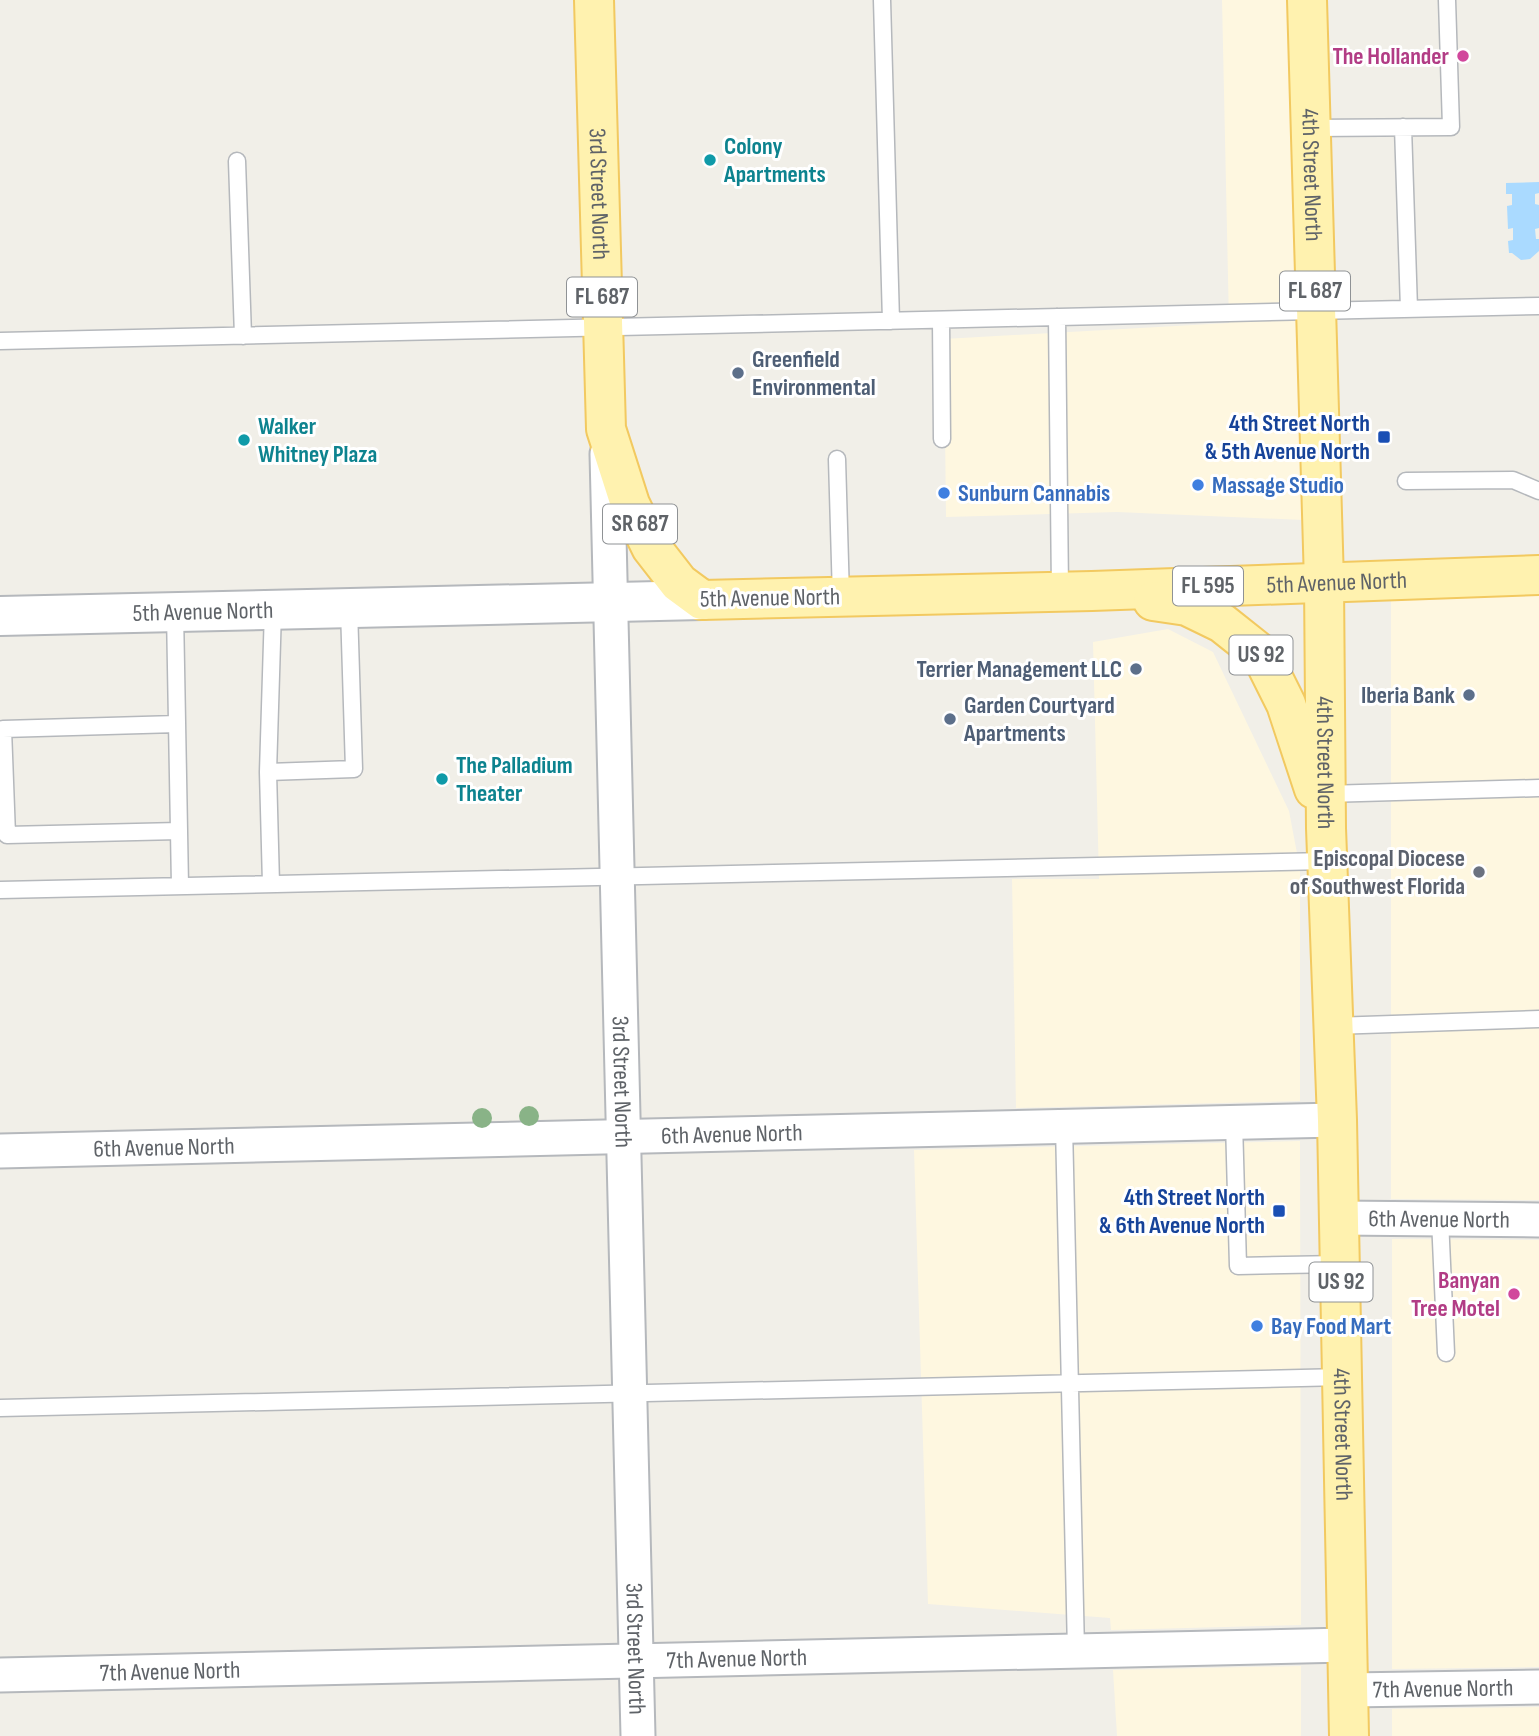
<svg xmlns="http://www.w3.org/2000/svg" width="1539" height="1736" viewBox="0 0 1539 1736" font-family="'Sofia Sans Condensed',sans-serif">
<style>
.commercial{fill:#fef7e0}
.water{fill:#aadaff}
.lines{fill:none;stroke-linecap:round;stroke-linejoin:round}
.service-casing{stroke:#b5b8bc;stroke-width:19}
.minor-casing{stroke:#b5b8bc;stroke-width:37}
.tertiary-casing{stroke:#b5b8bc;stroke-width:42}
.primary-casing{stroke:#f2c960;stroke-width:42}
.service{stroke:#fff;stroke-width:16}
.minor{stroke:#fff;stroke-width:33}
.tertiary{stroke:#fff;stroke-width:38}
.primary{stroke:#fff2af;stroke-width:38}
.tree{fill:#89b387}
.hotel-dot{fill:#d1479c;stroke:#fff;stroke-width:2.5}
.culture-dot{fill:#0f9aa8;stroke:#fff;stroke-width:2.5}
.service-dot{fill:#5c6f8a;stroke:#fff;stroke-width:2.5}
.transit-dot{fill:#1a4fb4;stroke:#fff;stroke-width:2.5}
.shop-dot{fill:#3f7fe0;stroke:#fff;stroke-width:2.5}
.worship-dot{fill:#6b7280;stroke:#fff;stroke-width:2.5}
.labels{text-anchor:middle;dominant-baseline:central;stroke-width:6;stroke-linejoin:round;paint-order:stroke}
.shield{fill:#fff;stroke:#8f9295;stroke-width:2}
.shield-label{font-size:23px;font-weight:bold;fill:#5f6368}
.hotel-label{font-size:24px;font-weight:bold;fill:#b23c85;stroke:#fff;text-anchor:end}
.culture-label{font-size:24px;font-weight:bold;fill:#0d838f;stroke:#fff;text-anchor:start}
.street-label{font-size:24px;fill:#5f6368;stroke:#fff}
.service-label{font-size:24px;font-weight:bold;fill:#4e5e75;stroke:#fff;text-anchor:start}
.transit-label{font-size:24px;font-weight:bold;fill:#164399;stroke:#fff;text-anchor:end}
.shop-label{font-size:24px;font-weight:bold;fill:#366cbe;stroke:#fff;text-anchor:start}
.worship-label{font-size:24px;font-weight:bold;fill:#5b616d;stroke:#fff;text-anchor:end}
</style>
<rect width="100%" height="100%" fill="#f1efe8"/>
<path class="commercial" d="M 1222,0 L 1289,0 L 1304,520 L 1117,512 L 946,517 L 944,339 L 1229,323 Z
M 1539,595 L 1539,1200 L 1391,1199 L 1391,600 Z
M 1168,629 L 1213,652 L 1289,811 L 1300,869 L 1300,1101 L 1016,1108 L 1012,879 L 1099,879 L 1093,642 Z
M 1300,1141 L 1301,1625 L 1111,1630 L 1110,1618 L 928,1604 L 914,1150 Z
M 1392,1239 L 1539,1240 L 1539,1667 L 1392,1669 Z
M 1301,1666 L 1301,1736 L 1117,1736 L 1113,1670 Z
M 1539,1707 L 1539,1736 L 1392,1736 L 1392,1709 Z"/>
<path class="water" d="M 1539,182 L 1539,193 L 1535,194 L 1535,204 L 1539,205 L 1539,228 L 1535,229 L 1536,239 L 1539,239 L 1539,251 L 1530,259 L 1521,260 L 1512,253 L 1509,253 L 1508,241 L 1513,240 L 1513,228 L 1508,229 L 1507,206 L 1512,205 L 1512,194 L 1506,194 L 1506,183 Z"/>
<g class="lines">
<defs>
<path id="service" d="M 882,0 L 891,321
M 1403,127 L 1409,309
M 1311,128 L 1451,127 L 1447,0
M 237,161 L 243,336
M 1057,317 L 1060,590
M 941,320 L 942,439
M 0,341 L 1539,306
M 837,459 L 841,597
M 1406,481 L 1513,480 L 1539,491
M 175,612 L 180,886
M 177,724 L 3,729 L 7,835 L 179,831
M 268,772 L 354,769 L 349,609
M 1326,794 L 1539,788
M 271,884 L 268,772 L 273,610
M 0,890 L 1327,861
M 1333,1026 L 1539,1019
M 1234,1122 L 1238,1266 L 1340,1264
M 1064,1126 L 1076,1651
M 1440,1219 L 1446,1353
M 0,1408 L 1343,1377"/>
<g id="minor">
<path id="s1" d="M 607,454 L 638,1736"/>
<path id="s2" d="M 0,1151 L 1337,1120"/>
<path id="s3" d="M 1339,1218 L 1539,1220"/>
<path id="s4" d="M 0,1675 L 1347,1645"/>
<path id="s5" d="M 1349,1690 L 1539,1687"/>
</g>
<g id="tertiary">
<path id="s6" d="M 0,616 L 702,600"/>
</g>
<g id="primary">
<path id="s7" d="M 594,0 L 606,429 L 630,504 L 651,547 L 679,583 L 702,600 L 1092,591 L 1539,575"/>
<path id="s8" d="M 1307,0 L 1324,582 L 1326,828 L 1337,1120 L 1349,1736"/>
<path d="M 1153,601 L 1187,606 L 1222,623 L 1261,654 L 1286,704 L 1314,789"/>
</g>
</defs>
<use href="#service" class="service-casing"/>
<use href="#minor" class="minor-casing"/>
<use href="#tertiary" class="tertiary-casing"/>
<use href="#primary" class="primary-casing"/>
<use href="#service" class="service"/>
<use href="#minor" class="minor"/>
<use href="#tertiary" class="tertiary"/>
<use href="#primary" class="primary"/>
</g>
<g class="tree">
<circle cx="529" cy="1116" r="10"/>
<circle cx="482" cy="1118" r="10"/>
</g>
<g class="hotel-dot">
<circle cx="1463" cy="56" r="7"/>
<circle cx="1514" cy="1294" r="7"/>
</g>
<g class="culture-dot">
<circle cx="710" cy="160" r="7"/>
<circle cx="244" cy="440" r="7"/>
<circle cx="442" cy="779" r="7"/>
</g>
<g class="service-dot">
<circle cx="738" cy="373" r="7"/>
<circle cx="1136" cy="669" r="7"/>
<circle cx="1469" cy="695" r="7"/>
<circle cx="950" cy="719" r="7"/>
</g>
<g class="transit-dot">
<rect x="1377" y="430" width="14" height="14" rx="3.5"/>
<rect x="1272" y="1204" width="14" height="14" rx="3.5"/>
</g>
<g class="shop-dot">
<circle cx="1198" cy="485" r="7"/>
<circle cx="944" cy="493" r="7"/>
<circle cx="1257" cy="1326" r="7"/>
</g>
<circle class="worship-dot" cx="1479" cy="872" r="7"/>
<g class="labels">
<g class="shield">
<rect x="1280" y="271.5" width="70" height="39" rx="5"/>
<rect x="567" y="277.5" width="70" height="39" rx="5"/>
<rect x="603" y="504.5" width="74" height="39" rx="5"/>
<rect x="1173" y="566.5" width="70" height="39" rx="5"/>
<rect x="1229.5" y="635.5" width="63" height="39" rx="5"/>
<rect x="1309.5" y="1262.5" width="63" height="39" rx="5"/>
</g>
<g class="shield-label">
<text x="1315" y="291">FL 687</text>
<text x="602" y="297">FL 687</text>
<text x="640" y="524">SR 687</text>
<text x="1208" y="586">FL 595</text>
<text x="1261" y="655">US 92</text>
<text x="1341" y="1282">US 92</text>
</g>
<g class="hotel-label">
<text x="1449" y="56">The Hollander</text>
<text x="1500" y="1280">Banyan<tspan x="1500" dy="28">Tree Motel</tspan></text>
</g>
<g class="culture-label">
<text x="724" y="146">Colony<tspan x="724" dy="28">Apartments</tspan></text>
<text x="258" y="426">Walker<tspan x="258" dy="28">Whitney Plaza</tspan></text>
<text x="456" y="765">The Palladium<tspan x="456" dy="28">Theater</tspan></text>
</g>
<g class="street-label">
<text stroke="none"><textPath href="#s8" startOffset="175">4th Street North</textPath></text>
<text stroke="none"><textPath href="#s7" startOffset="194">3rd Street North</textPath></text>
<text stroke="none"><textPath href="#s7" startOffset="1265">5th Avenue North</textPath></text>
<text transform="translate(770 598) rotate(-1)">5th Avenue North</text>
<text stroke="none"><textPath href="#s6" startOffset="203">5th Avenue North</textPath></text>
<text stroke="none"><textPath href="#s8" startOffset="763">4th Street North</textPath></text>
<text stroke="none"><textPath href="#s1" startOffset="628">3rd Street North</textPath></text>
<text stroke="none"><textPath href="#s2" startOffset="732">6th Avenue North</textPath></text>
<text stroke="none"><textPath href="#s2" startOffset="164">6th Avenue North</textPath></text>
<text stroke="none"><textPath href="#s3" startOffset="100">6th Avenue North</textPath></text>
<text stroke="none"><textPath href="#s8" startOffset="1435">4th Street North</textPath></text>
<text stroke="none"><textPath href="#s1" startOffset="1195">3rd Street North</textPath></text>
<text stroke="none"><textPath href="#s4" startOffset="737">7th Avenue North</textPath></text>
<text stroke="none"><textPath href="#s4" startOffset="170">7th Avenue North</textPath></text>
<text stroke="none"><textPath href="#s5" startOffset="94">7th Avenue North</textPath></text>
</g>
<g class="service-label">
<text x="752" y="359">Greenfield<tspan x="752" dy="28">Environmental</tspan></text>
<text x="1122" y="669" text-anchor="end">Terrier Management LLC</text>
<text x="1455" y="695" text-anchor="end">Iberia Bank</text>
<text x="964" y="705">Garden Courtyard<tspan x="964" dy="28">Apartments</tspan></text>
</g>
<g class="transit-label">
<text x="1370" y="423">4th Street North<tspan x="1370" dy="28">&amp; 5th Avenue North</tspan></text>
<text x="1265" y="1197">4th Street North<tspan x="1265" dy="28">&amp; 6th Avenue North</tspan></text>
</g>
<g class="shop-label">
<text x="1212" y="485">Massage Studio</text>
<text x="958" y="493">Sunburn Cannabis</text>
<text x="1271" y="1326">Bay Food Mart</text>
</g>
<g class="worship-label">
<text x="1465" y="858">Episcopal Diocese<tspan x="1465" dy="28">of Southwest Florida</tspan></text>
</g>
</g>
</svg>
